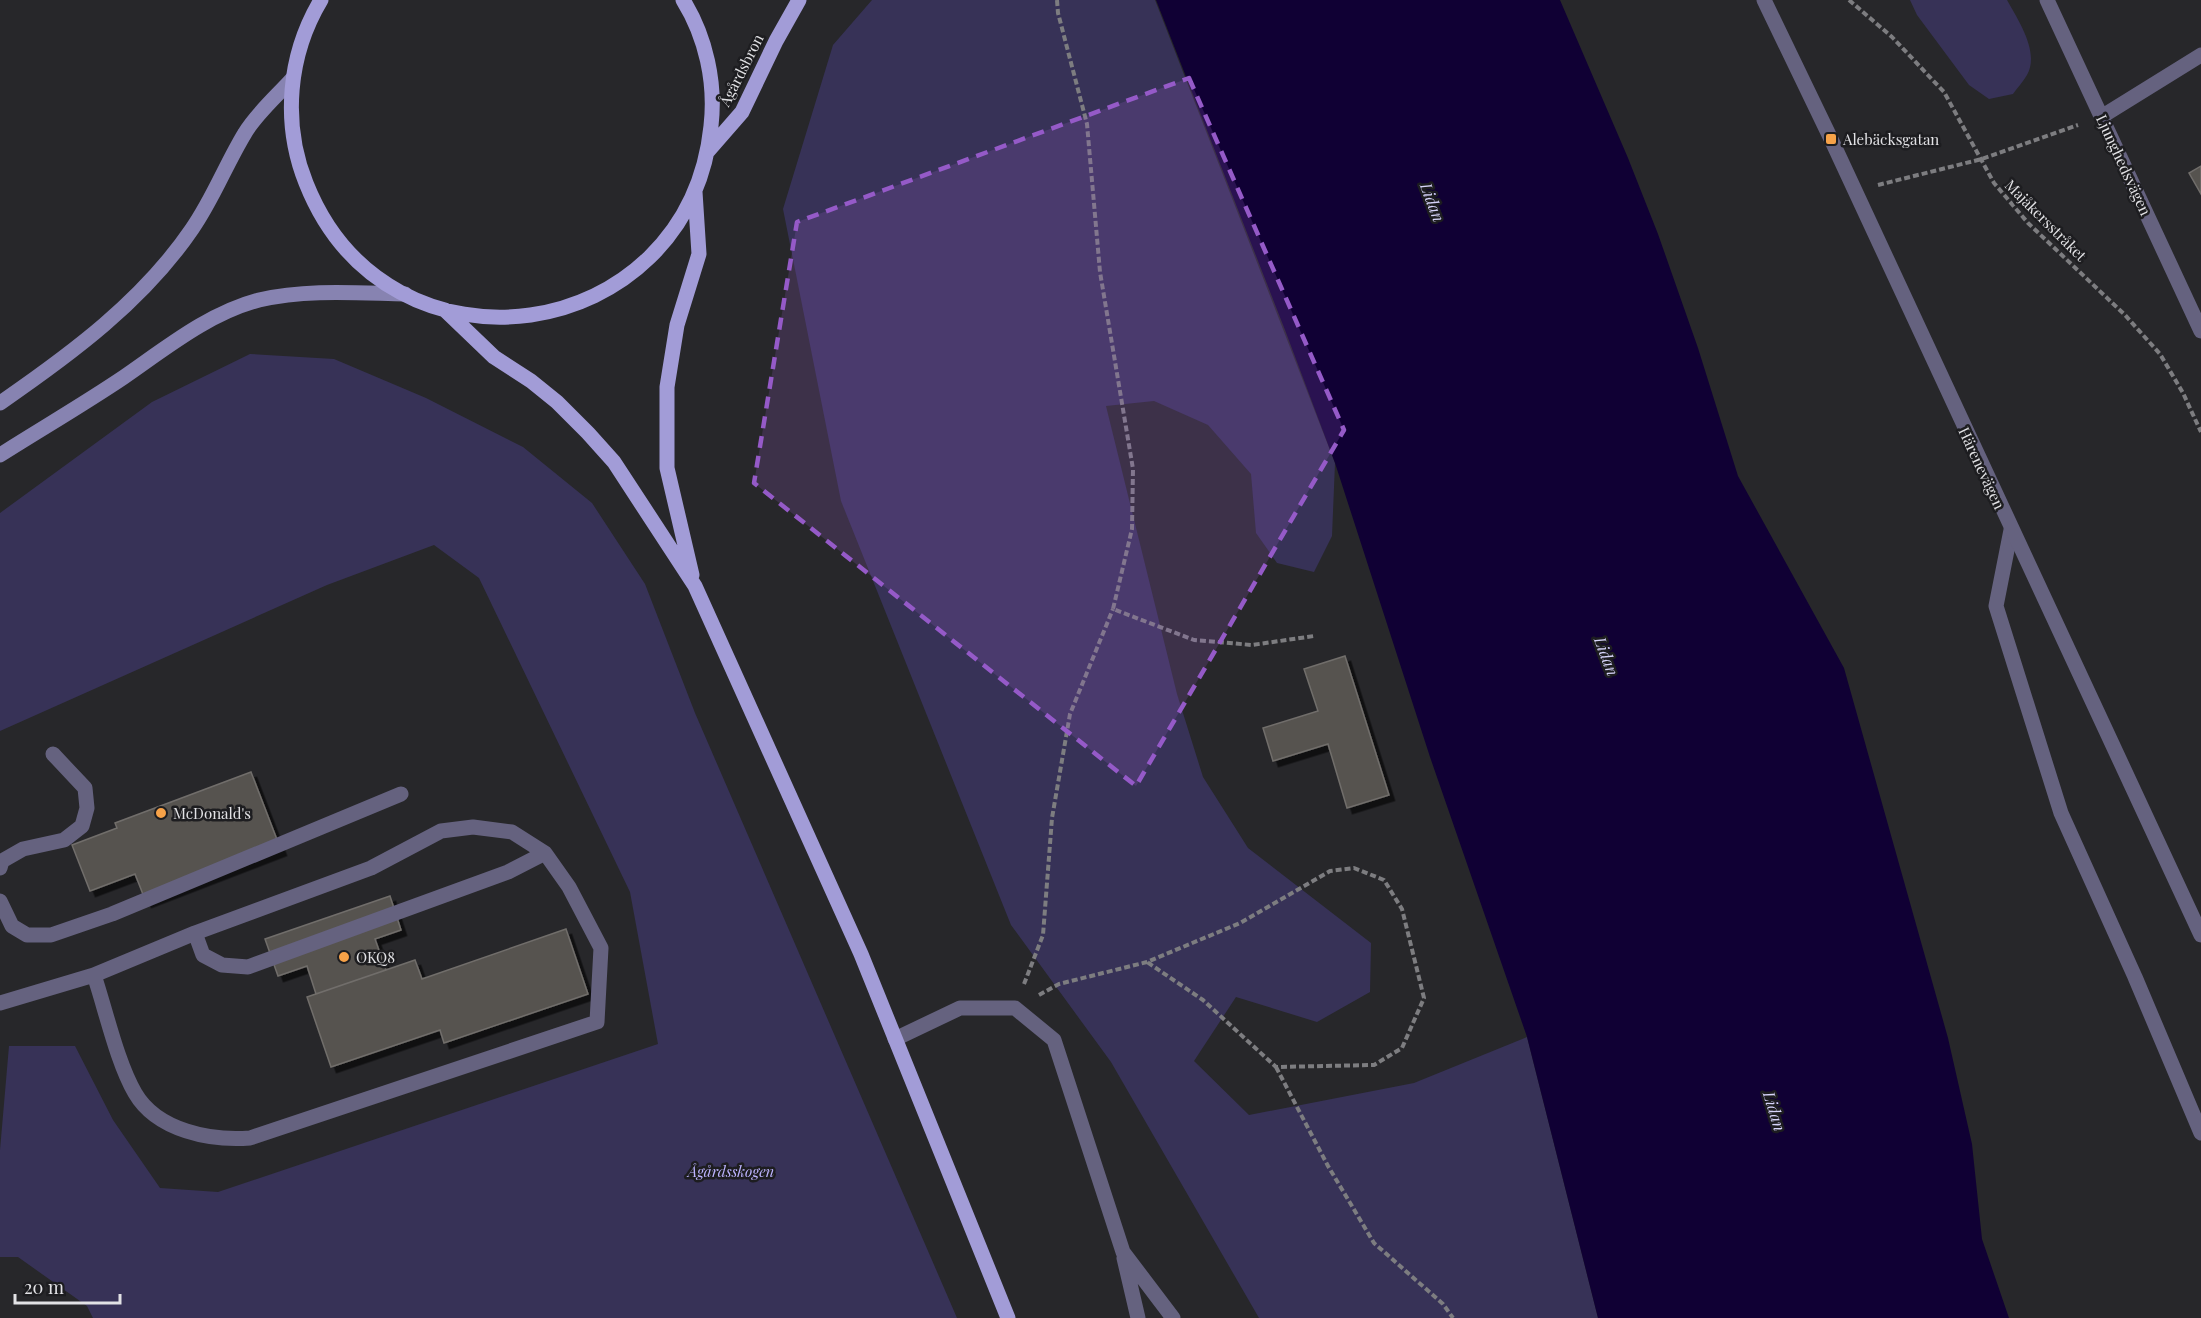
<svg xmlns="http://www.w3.org/2000/svg" width="2201" height="1318" viewBox="0 0 2201 1318" font-family="'Playfair Display',serif">
<style>
.green{fill:#373257}
.water{fill:#100034}
.building{fill:#565350;stroke:#716e6b;stroke-width:1.5;filter:url(#shadow)}
.lines{fill:none;stroke-linecap:round;stroke-linejoin:round}
.path{stroke:#7d7d80;stroke-width:4;stroke-dasharray:6 3;stroke-linecap:butt}
.service{stroke:#65627f;stroke-width:15}
.minor{stroke:#65627f;stroke-width:15}
.tertiary{stroke:#65627f;stroke-width:15}
.secondary{stroke:#8783b1;stroke-width:15}
.primary{stroke:#a29cd7;stroke-width:15}
.marked{fill:#955ac8;fill-opacity:0.2;stroke:#955ac8;stroke-width:4.5;stroke-dasharray:12 8;stroke-linejoin:round}
.poi-dot{fill:#f7a248;stroke:#1d1d20;stroke-width:2}
.labels{text-anchor:middle;dominant-baseline:central;stroke-width:5;stroke-linejoin:round;paint-order:stroke}
.street-label{font-size:15px;fill:#e2e2e5;stroke:#1d1d20}
.poi-label{font-size:15px;fill:#e2e2e5;stroke:#1d1d20;text-anchor:start}
.park-label{font-size:15px;font-style:italic;fill:#bdb4ff;stroke:#1d1d20}
.water-label{font-size:16px;font-style:italic;fill:#d7d4fa;stroke:#1d1d20}
</style>
<defs>
<filter id="shadow"><feDropShadow dx="5.5" dy="5.5" stdDeviation="0" flood-color="#0009"/></filter>
</defs>
<rect width="100%" height="100%" fill="#27272a"/>
<path class="green" d="M 872,0 L 1155,0 L 1335,463 L 1332,536 L 1314,572 L 1277,563 L 1256,533 L 1251,474 L 1208,425 L 1154,401 L 1106,406 L 1177,694 L 1203,777 L 1248,848 L 1371,943 L 1370,992 L 1317,1022 L 1236,997 L 1194,1061 L 1249,1115 L 1414,1083 L 1527,1037 L 1598,1318 L 1259,1318 L 1111,1062 L 1011,925 L 841,501 L 783,209 L 833,45 Z
M 1910,0 L 2007,0 C 2018,20 2040,52 2027,75 C 2023,82 2017,88 2013,94 L 1989,99 L 1969,85 L 1917,15 Z
M 250,354 L 334,359 L 426,398 L 523,447 L 592,503 L 645,584 L 695,713 L 957,1318 L 93,1318 L 87,1306 L 18,1257 L 0,1257 L 0,1150 L 9,1046 L 75,1046 L 113,1120 L 160,1188 L 218,1192 L 658,1044 L 630,892 L 479,578 L 434,545 L 327,585 L 0,731 L 0,513 L 152,402 Z"/>
<path class="water" d="M 1156,0 L 1560,0 L 1628,158 L 1658,234 L 1698,348 L 1738,476 L 1844,668 L 1948,1038 L 1972,1144 L 1982,1239 L 2009,1318 L 1598,1318 L 1527,1037 L 1430,757 L 1335,463 L 1285,330 Z"/>
<path class="building" d="M 2201,166 L 2201,194 L 2189,173 Z
M 1345,656 L 1389,795 L 1347,808 L 1328,744 L 1273,761 L 1263,728 L 1318,711 L 1304,669 Z
M 251,772 L 281,850 L 146,902 L 135,874 L 90,891 L 72,845 L 117,828 L 115,823 Z
M 390,896 L 401,930 L 375,939 L 386,970 L 316,994 L 307,966 L 278,976 L 265,939 Z
M 566,929 L 588,994 L 444,1043 L 440,1030 L 331,1067 L 307,997 L 415,960 L 422,979 Z"/>
<g class="lines">
<path class="path" d="M 1057,0 L 1058,13 L 1087,124 L 1100,272 L 1133,469 L 1132,529 L 1113,609 L 1194,640 L 1252,645 L 1314,636
M 1849,0 L 1892,37 L 1944,92 L 1994,183 L 2028,223 L 2125,315 L 2160,354 L 2183,393 L 2201,432
M 1878,185 L 1982,159 L 2078,125
M 1024,984 L 1043,935 L 1052,818 L 1070,714 L 1113,609
M 1039,995 L 1059,984 L 1147,962 L 1240,923 L 1330,871 L 1354,868 L 1384,880 L 1402,909 L 1424,998 L 1402,1048 L 1374,1065 L 1276,1067 L 1203,1000 L 1147,962
M 1276,1067 L 1328,1166 L 1374,1243 L 1443,1304 L 1453,1318"/>
<path class="service" d="M 0,868 L 2,861 L 23,849 L 64,840 L 82,826 L 87,808 L 85,788 L 53,754
M 0,901 L 12,926 L 27,935 L 51,935 L 112,914 L 401,794
M 195,933 L 203,955 L 222,965 L 248,967 L 508,872 L 545,853
M 0,1003 L 94,975 L 195,933 L 371,868 L 441,831 L 473,827 L 512,832 L 545,853 L 569,887 L 601,948 L 597,1022 L 250,1138 C 211,1141 157,1131 135,1093 C 117,1062 106,1011 94,975
M 895,1039 L 960,1008 L 1015,1008 L 1054,1040 L 1123,1252 L 1173,1318
M 1124,1258 L 1138,1318"/>
<path class="minor" d="M 2047,0 L 2201,331
M 2101,117 L 2201,55
M 2011,530 L 1996,606 L 2061,813 L 2135,977 L 2201,1133"/>
<path class="tertiary" d="M 1764,0 L 1831,139 L 2201,935"/>
<path class="secondary" d="M 0,403 C 71,354 143,301 192,229 C 213,199 226,164 245,133 C 256,114 278,95 293,78
M 0,455 C 41,429 84,404 124,377 C 166,348 209,313 259,300 C 307,289 356,293 405,294"/>
<path class="primary" d="M 321,0 C 288,55 282,123 306,183 C 388,390 688,347 711,126 C 716,83 706,37 683,0
M 708,151 L 742,112 L 776,41 L 799,0
M 445,310 L 494,357 L 531,381 L 557,402 L 588,433 L 614,462 L 695,586 L 861,954 L 1008,1318
M 692,575 L 667,468 L 667,387 L 677,325 L 699,254 L 695,192"/>
</g>
<path class="marked" d="M 1189,78 L 1344,430 L 1136,786 L 754,483 L 797,222 Z"/>
<g class="poi-dot">
<rect x="1825" y="133" width="12" height="12" rx="3"/>
<circle cx="161" cy="813" r="6"/>
<circle cx="344" cy="957" r="6"/>
</g>
<g class="labels">
<g class="street-label">
<text transform="translate(741 70) rotate(-63)">Ågårdsbron</text>
<text transform="translate(2124 165) rotate(65)">Ljunghedsvägen</text>
<text transform="translate(2046 220) rotate(45)">Majåkersstråket</text>
<text transform="translate(1982 468) rotate(65)">Härenevägen</text>
</g>
<g class="poi-label">
<text x="1843" y="139">Alebäcksgatan</text>
<text x="173" y="813">McDonald's</text>
<text x="356" y="957">OKQ8</text>
</g>
<g class="park-label">
<text x="731" y="1171">Ågårdsskogen</text>
</g>
<g class="water-label">
<text transform="translate(1433 202) rotate(69)">Lidan</text>
<text transform="translate(1607 656) rotate(69)">Lidan</text>
<text transform="translate(1775 1111) rotate(73)">Lidan</text>
</g>
</g>
<path d="M15 1294v9h105v-9" fill="none" stroke="#e2e2e5" stroke-width="3"/>
<text x="24" y="1294" font-size="18" fill="#e2e2e5" stroke="#1d1d20" stroke-width="4.5" paint-order="stroke">20 m</text>
</svg>
